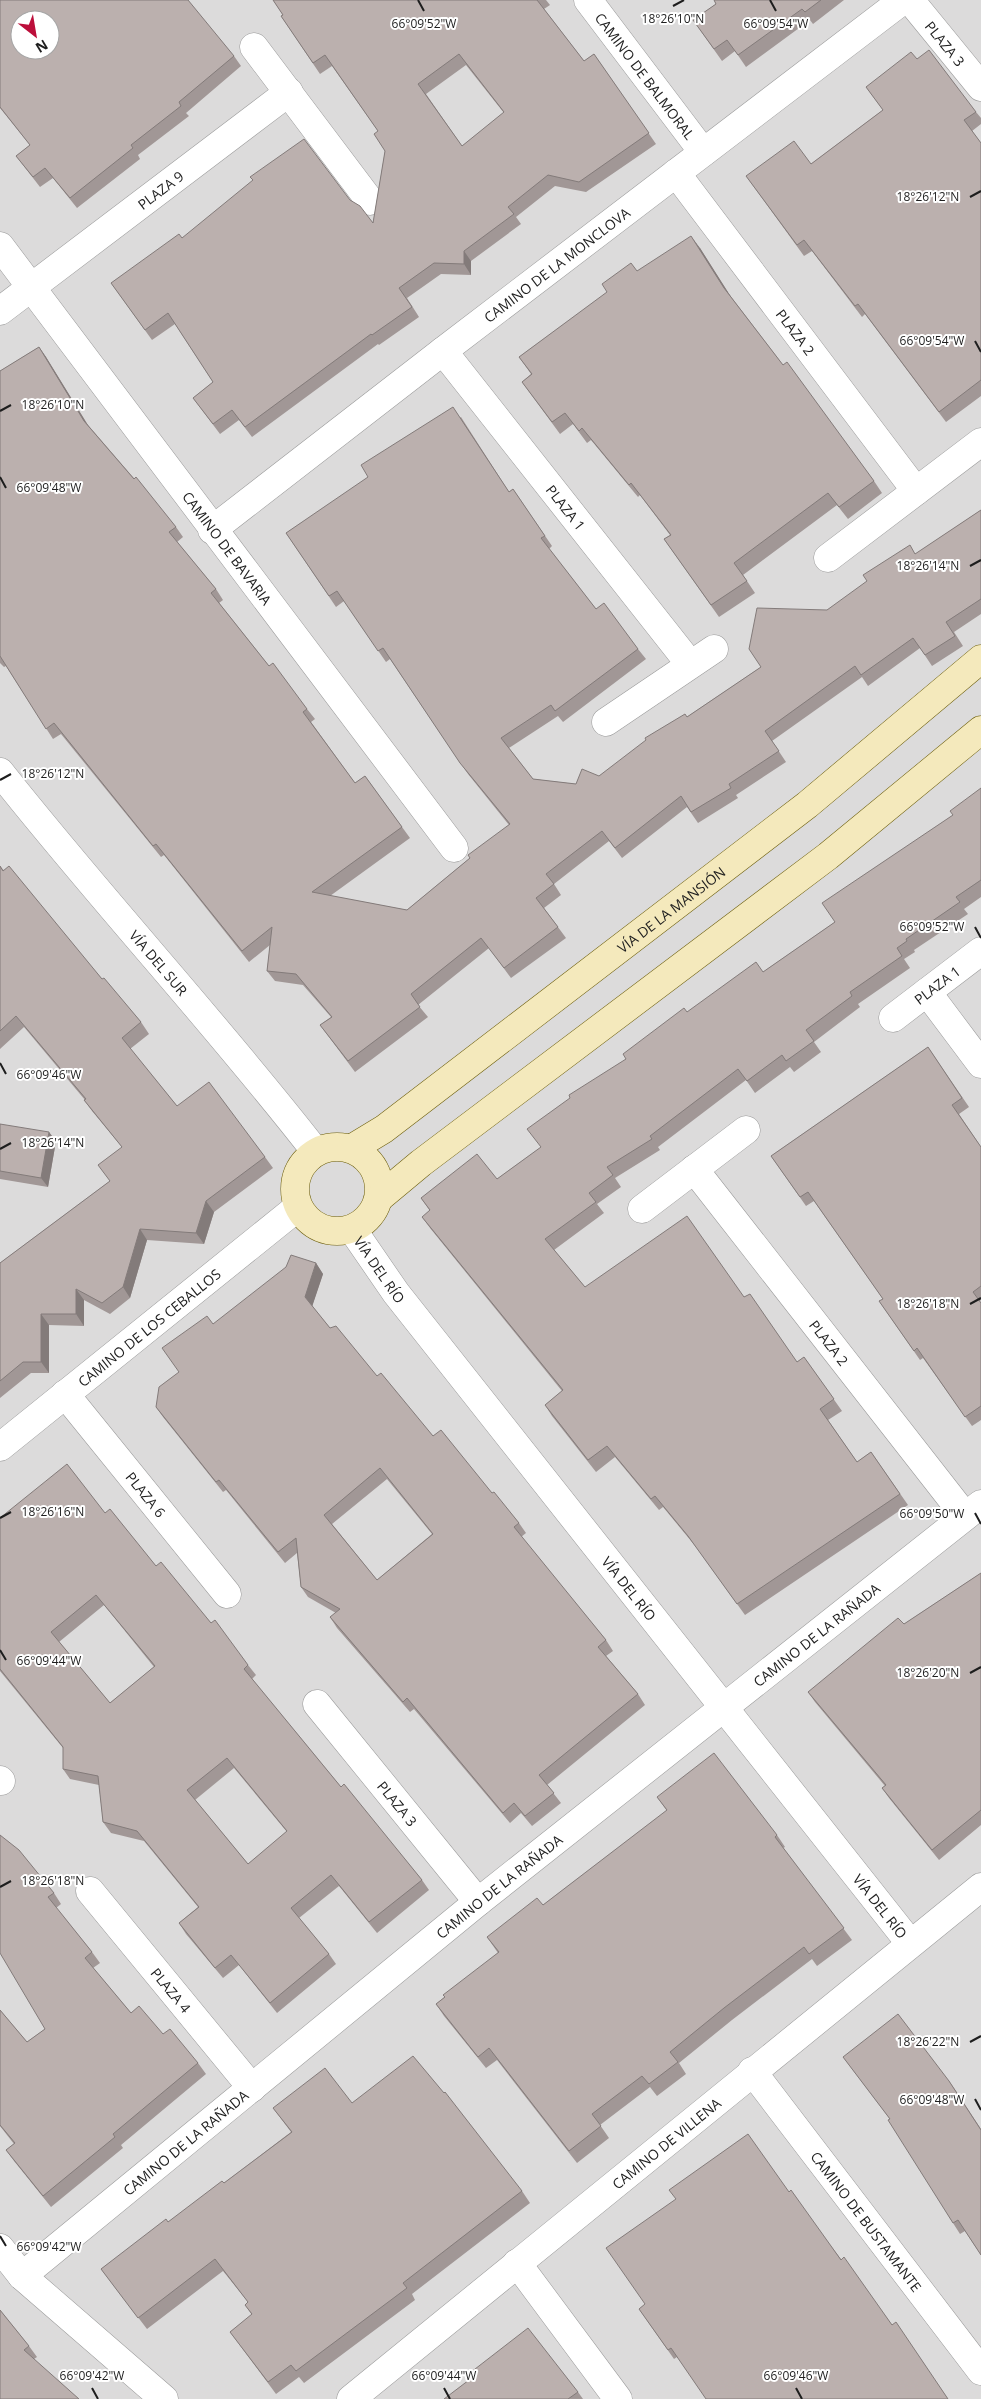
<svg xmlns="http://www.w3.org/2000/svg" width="981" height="2399" viewBox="0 0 981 2399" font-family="'Open Sans',sans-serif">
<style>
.residential{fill:#dcdbdb;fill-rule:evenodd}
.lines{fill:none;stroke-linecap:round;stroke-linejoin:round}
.street-casing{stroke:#9b9b9b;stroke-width:29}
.secondary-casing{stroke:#6d5f0d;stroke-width:29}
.street{stroke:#fff;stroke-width:28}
.secondary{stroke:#f4e9bc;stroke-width:28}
.wall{fill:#a19796;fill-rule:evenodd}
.shaded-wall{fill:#837b7a}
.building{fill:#bbb0ae;stroke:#837b7a;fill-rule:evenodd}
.ticks{fill:none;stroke:#1e1e1e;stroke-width:2}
.labels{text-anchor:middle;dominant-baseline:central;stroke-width:4;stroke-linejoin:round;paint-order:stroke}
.street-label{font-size:14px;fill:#1e1e1e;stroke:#fff}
.ticks-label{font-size:12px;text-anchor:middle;fill:#1e1e1e;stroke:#fff;stroke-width:4;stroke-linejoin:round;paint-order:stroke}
</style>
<rect width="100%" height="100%" fill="#eee8e5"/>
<path class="residential" d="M 0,0 L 981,0 L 981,2399 L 0,2399 ZM 20,20 L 50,20 L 50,50 L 20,50 Z"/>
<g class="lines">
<defs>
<g id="street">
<path id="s1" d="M 588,0 L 703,152"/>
<path id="s2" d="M 910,0 L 981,87"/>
<path d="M 254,47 L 370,201"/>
<path id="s3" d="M 676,173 L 916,491"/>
<path id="s4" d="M 0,246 L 454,848"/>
<path id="s5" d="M 0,311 L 289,92"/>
<path id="s6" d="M 443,351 L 690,664"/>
<path id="s7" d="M 212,530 L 443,351 L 903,0"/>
<path d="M 828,558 L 981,442"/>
<path d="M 606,722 L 714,649"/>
<path id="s8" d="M 0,772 C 102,901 215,1022 316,1152"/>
<path d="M 927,992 L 981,1064"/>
<path id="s9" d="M 893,1018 L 981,951"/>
<path id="s10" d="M 694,1169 L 965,1516"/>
<path d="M 642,1209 L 746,1130"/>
<path id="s11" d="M 352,1229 L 396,1293 L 910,1943"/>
<path id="s12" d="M 65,1394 L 227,1594"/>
<path id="s13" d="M 0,1447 L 298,1207"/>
<path id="s14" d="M 317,1704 L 478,1902"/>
<path d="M 0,1780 L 1,1781"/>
<path id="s15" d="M 90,1891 L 252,2088"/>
<path id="s16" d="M 752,2071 L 981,2371"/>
<path d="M 0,2248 L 22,2276 L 164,2399"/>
<path d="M 517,2263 L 618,2399"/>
<path id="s17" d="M 22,2276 L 478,1902 L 981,1504"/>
<path id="s18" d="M 351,2399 L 981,1887"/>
</g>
<g id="secondary">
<circle cx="337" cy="1189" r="42"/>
<path id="s19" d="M 351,1149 L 384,1129 L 807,805 L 981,659"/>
<path d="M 379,1198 L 421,1163 L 828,856 L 981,730"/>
</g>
</defs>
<use href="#street" class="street-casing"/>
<use href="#secondary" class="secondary-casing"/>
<use href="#street" class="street"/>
<use href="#secondary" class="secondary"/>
</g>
<path class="wall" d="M 0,0 L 234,56 L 241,66 L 186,113 L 189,116 L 138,155 L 140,159 L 77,208 L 53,178 L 40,187 L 16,156 L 30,145 L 0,108 Z
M 273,0 L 546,0 L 550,5 L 544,9 L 584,61 L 594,54 L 656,144 L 586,192 L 555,186 L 516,217 L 521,224 L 471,261 L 471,275 L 441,274 L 407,298 L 419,317 L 379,345 L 378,344 L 252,437 L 239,420 L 220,434 L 193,398 L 213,382 L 175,324 L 152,340 L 111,283 L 182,238 L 350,200 L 373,223 L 385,151 L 378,131 L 332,66 L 320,74 L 281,16 L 283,15 ZM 466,65 L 504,113 L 462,146 L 426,94 Z
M 714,0 L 844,0 L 813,24 L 810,20 L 746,67 L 735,51 L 722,61 L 693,20 L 716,4 Z
M 917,59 L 976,112 L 981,118 L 981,124 L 972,131 L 981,143 L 981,396 L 946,422 L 865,314 L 862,317 L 812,251 L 804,256 L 746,176 L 811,164 L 883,110 L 866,87 Z
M 700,248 L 729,294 L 783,365 L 874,481 L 882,493 L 848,519 L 837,505 L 743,575 L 755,593 L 719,617 L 664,539 L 670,535 L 640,495 L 638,497 L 591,440 L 587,443 L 573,424 L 560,434 L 522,382 L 531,374 L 519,357 L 637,271 Z
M 39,347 L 46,357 L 88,425 L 176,527 L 183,537 L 177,542 L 216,589 L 223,600 L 219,603 L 269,666 L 307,709 L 315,719 L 311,722 L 355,783 L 365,776 L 410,838 L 330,896 L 407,910 L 470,858 L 509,825 L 468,774 L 390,659 L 386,662 L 344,601 L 336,607 L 286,533 L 461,417 L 509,492 L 513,489 L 552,546 L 549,549 L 596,609 L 638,649 L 646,659 L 563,722 L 558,716 L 509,748 L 533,779 L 576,784 L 599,776 L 761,667 L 827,610 L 916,554 L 981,510 L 981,614 L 954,632 L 963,646 L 932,666 L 920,648 L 868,686 L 862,677 L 772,741 L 786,762 L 736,795 L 738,798 L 698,823 L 687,807 L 622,858 L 609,841 L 554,884 L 561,895 L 544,908 L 566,938 L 511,978 L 489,948 L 418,1005 L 428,1017 L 355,1072 L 320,1025 L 331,1017 L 303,985 L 275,981 L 267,971 L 270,945 L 249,962 L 164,855 L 161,857 L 61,734 L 53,739 L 6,666 L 4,667 L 0,663 L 0,371 Z
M 981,788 L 981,897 L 964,909 L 968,914 L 914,950 L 915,952 L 904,959 L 910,968 L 858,1004 L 860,1007 L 814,1042 L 821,1052 L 794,1072 L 790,1067 L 755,1093 L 746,1080 L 658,1147 L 660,1150 L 615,1178 L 621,1187 L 597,1204 L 604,1213 L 554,1250 L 585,1287 L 744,1297 L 797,1362 L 804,1357 L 842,1411 L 828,1420 L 857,1462 L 871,1452 L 908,1505 L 745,1615 L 696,1547 L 663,1507 L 659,1510 L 615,1457 L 596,1472 L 552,1416 L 545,1405 L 562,1391 L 430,1228 L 422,1217 L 430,1211 L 421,1198 L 497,1179 L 540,1148 L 626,1059 L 687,1012 L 763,972 L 835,922 L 953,815 Z
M 0,866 L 141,1022 L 149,1034 L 130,1049 L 177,1106 L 265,1157 L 273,1168 L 214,1212 L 204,1244 L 147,1240 L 130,1298 L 110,1314 L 84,1300 L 84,1326 L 49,1325 L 49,1373 L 31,1373 L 0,1398 L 0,1263 L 110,1181 L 122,1147 L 92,1111 L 84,1100 L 85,1100 L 24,1027 L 0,1049 Z
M 928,1047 L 969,1107 L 959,1114 L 981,1147 L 981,1300 L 980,1301 L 981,1303 L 981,1420 L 972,1426 L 923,1358 L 920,1360 L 879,1301 L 883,1299 L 814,1201 L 806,1206 L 771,1156 Z
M 0,1124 L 56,1141 L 48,1187 L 0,1179 Z
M 316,1263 L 323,1274 L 312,1306 L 330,1328 L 377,1376 L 433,1436 L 492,1493 L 519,1523 L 526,1533 L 521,1537 L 606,1640 L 613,1651 L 606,1656 L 638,1694 L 645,1705 L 547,1785 L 561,1803 L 532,1826 L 521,1813 L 510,1823 L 414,1709 L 410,1712 L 337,1628 L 330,1617 L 336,1613 L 308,1597 L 301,1587 L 297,1553 L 285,1563 L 226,1490 L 223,1492 L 163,1417 L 156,1407 L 213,1324 ZM 387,1479 L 432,1534 L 377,1580 L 332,1524 Z
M 105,1513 L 211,1623 L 248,1665 L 256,1675 L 252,1679 L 341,1787 L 422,1880 L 429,1890 L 377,1933 L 339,1886 L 299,1918 L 329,1954 L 336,1964 L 277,2013 L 239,1965 L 223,1978 L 186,1934 L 179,1923 L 198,1907 L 144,1841 L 111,1833 L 103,1822 L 99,1785 L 70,1779 L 63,1769 L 63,1748 L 0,1671 L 0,1518 ZM 104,1605 L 154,1667 L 110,1703 L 59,1642 ZM 234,1768 L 287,1832 L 248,1864 L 195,1800 Z
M 981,1573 L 981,1825 L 939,1860 L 889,1798 L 882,1788 L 885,1786 L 815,1702 L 808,1692 L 904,1624 Z
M 657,1797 L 777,1835 L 785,1847 L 783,1848 L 852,1940 L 817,1966 L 812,1959 L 732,2020 L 679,2063 L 686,2074 L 657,2096 L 650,2087 L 600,2125 L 609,2138 L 577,2163 L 497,2060 L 486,2068 L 444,2016 L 436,2004 L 498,1953 L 487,1937 L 543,1905 L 667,1811 Z
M 0,1835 L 54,1893 L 61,1904 L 56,1908 L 92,1952 L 100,1963 L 93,1968 L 131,2013 L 163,2034 L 198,2063 L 206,2074 L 121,2145 L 123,2148 L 51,2207 L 14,2161 L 6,2150 L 14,2144 L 0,2126 L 0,2010 L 27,2042 L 45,2029 Z
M 843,2057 L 949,2081 L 956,2091 L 981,2129 L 981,2255 L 965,2231 L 960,2234 L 953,2223 L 890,2119 Z
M 352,2103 L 522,2191 L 530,2203 L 412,2294 L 415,2300 L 304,2383 L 299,2377 L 276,2394 L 230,2332 L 252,2315 L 245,2305 L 248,2302 L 223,2271 L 147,2329 L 101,2269 L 224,2183 L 291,2132 L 273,2108 Z
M 789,2192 L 892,2325 L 948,2399 L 677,2357 L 674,2359 L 639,2309 Z
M 0,2310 L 29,2346 L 37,2357 L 34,2359 L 0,2399 Z
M 578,2392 L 583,2399 L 444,2399 Z"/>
<path class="shaded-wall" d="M 691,236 L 700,248 L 733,300 L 724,288 Z
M 464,251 L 471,261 L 471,275 L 464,264 Z
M 39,347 L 46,357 L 92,432 L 84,421 Z
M 49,1132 L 56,1141 L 48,1187 L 41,1178 Z
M 206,1201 L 214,1212 L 204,1244 L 196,1233 Z
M 140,1229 L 147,1240 L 130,1298 L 123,1287 Z
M 316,1263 L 323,1274 L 312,1307 L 305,1297 Z
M 76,1289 L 84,1300 L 84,1326 L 76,1314 Z
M 41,1314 L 49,1325 L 49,1373 L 41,1362 Z"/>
<path class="building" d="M 0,0 L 188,0 L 234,56 L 179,102 L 181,106 L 131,145 L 133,148 L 70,198 L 45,168 L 33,177 L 16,156 L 30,145 L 0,107 ZM 20,20 L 50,20 L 50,50 L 20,50 Z
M 273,0 L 537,0 L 584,61 L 594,54 L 649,133 L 579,182 L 548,175 L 508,207 L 514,214 L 464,251 L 464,264 L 434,263 L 399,288 L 412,307 L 372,335 L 371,334 L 245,427 L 232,410 L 213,424 L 193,398 L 213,382 L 168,313 L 145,330 L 111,283 L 179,234 L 182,238 L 253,180 L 250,177 L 304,139 L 350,200 L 360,206 L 373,223 L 385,151 L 374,134 L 378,131 L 325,55 L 313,63 L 281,16 L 283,15 ZM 459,54 L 504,112 L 462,146 L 418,84 Z
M 714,0 L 821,0 L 805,12 L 802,9 L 738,55 L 727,40 L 714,49 L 693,20 L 716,4 Z
M 929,50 L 976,112 L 964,120 L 981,143 L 981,380 L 939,412 L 858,304 L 855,306 L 804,240 L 797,245 L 746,176 L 794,141 L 811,164 L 883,110 L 866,87 L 911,52 L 917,59 Z
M 691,236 L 724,288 L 783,365 L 787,362 L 874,481 L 839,507 L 828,493 L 734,563 L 747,581 L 711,605 L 664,539 L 671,535 L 631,483 L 629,485 L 582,428 L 579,431 L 565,413 L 552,422 L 522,382 L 532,374 L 519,357 L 607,292 L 602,284 L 631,263 L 637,271 Z
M 39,347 L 84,421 L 134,479 L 136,477 L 176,527 L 169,532 L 216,589 L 211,593 L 269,666 L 273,663 L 307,709 L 303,712 L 355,783 L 365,776 L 402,827 L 312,892 L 407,910 L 470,858 L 468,855 L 510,824 L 460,763 L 383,648 L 378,651 L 337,591 L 329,596 L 286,533 L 368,477 L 361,465 L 453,407 L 509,492 L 513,489 L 545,536 L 541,538 L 596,609 L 604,603 L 638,649 L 555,711 L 551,705 L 501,738 L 533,779 L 576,784 L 582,769 L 599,776 L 646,740 L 645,738 L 685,714 L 687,717 L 761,667 L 749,649 L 757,608 L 827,610 L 867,581 L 863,575 L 910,545 L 915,554 L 981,510 L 981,599 L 946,622 L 955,636 L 925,655 L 913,638 L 861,675 L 855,666 L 765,731 L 779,751 L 729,784 L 731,788 L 691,812 L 681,796 L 615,848 L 602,831 L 546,874 L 554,884 L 536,898 L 558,927 L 504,968 L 481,938 L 411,994 L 420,1007 L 348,1061 L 320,1025 L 332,1017 L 296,974 L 267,971 L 272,927 L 242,951 L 156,844 L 153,846 L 54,723 L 46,729 L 0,656 L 0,371 Z
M 981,788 L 981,880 L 956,897 L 960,902 L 906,939 L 907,941 L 897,948 L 902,956 L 850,992 L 852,996 L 806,1030 L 814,1041 L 786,1061 L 782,1055 L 747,1081 L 738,1069 L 650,1136 L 652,1139 L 607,1167 L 613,1175 L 589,1193 L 596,1202 L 545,1239 L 585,1287 L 687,1216 L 744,1297 L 750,1294 L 797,1362 L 804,1357 L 834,1399 L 820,1409 L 857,1462 L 871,1452 L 900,1494 L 737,1604 L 688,1536 L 655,1496 L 651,1499 L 607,1446 L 588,1460 L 545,1405 L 563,1390 L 422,1217 L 430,1210 L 421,1198 L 477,1154 L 497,1179 L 541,1147 L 527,1129 L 570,1098 L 569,1095 L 626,1059 L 623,1054 L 684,1008 L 687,1012 L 756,962 L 763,972 L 835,922 L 822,903 L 953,815 L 950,811 Z
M 0,866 L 3,871 L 9,866 L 102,979 L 104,978 L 141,1022 L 122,1038 L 177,1106 L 209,1082 L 265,1157 L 206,1201 L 196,1233 L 140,1229 L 123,1287 L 102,1303 L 76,1289 L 76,1314 L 41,1314 L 41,1362 L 23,1362 L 0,1381 L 0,1263 L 110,1181 L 98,1165 L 122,1147 L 84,1100 L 86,1099 L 16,1016 L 0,1031 Z
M 928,1047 L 962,1098 L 952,1105 L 981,1147 L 981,1286 L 973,1292 L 981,1303 L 981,1406 L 965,1417 L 917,1348 L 914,1351 L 879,1301 L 883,1299 L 808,1192 L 800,1197 L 771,1156 Z
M 0,1124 L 49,1132 L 41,1178 L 0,1171 Z
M 291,1255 L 316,1263 L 305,1297 L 330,1328 L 336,1326 L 377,1376 L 381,1373 L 433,1436 L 441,1430 L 492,1493 L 494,1492 L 519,1523 L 514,1527 L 606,1640 L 598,1647 L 638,1694 L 539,1775 L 554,1793 L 525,1816 L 514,1803 L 503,1813 L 407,1698 L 403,1702 L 330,1617 L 340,1609 L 301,1587 L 296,1538 L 278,1552 L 219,1480 L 216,1482 L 156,1407 L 159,1387 L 179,1372 L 162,1348 L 207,1316 L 213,1324 L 286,1267 ZM 380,1468 L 433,1534 L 377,1580 L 324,1515 Z
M 67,1464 L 105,1513 L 110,1509 L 156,1566 L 161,1562 L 211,1623 L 215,1620 L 248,1665 L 244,1669 L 341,1787 L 344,1784 L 422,1880 L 369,1922 L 331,1875 L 291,1908 L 329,1954 L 270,2003 L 231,1955 L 215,1968 L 179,1923 L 199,1907 L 137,1831 L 103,1822 L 98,1776 L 63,1769 L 63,1747 L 0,1669 L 0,1518 ZM 96,1595 L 155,1666 L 110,1703 L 51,1632 ZM 227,1758 L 287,1831 L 248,1864 L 187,1790 Z
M 981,1573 L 981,1810 L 932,1850 L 882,1788 L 886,1785 L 808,1692 L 898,1618 L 904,1624 Z
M 714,1753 L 777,1835 L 775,1837 L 844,1928 L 809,1954 L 804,1947 L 724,2008 L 670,2052 L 678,2062 L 649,2084 L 642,2076 L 592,2114 L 601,2126 L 569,2151 L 489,2048 L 478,2057 L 436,2004 L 445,1997 L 443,1995 L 499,1952 L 487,1937 L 537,1898 L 543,1905 L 667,1810 L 657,1797 Z
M 0,1835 L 19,1850 L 54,1893 L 48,1897 L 92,1952 L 85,1958 L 131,2013 L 139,2006 L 163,2034 L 170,2029 L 198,2063 L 113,2134 L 115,2137 L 43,2196 L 6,2150 L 15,2143 L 0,2125 L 0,2010 L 27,2042 L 45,2029 L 0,1953 Z
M 898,2014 L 949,2081 L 981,2130 L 981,2255 L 958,2220 L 953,2223 L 888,2120 L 890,2119 L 843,2057 Z
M 413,2056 L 444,2093 L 445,2092 L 522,2191 L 403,2283 L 407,2288 L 296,2371 L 291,2365 L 268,2382 L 230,2332 L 252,2314 L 245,2305 L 248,2302 L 215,2259 L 138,2318 L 101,2269 L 166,2219 L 168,2222 L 222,2181 L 224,2183 L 292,2132 L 273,2108 L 325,2068 L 352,2103 Z
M 748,2134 L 789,2192 L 791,2190 L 841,2260 L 844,2257 L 892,2325 L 896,2322 L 948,2399 L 706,2399 L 671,2348 L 668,2350 L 639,2309 L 645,2304 L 606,2248 L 676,2199 L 669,2190 Z
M 0,2310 L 29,2346 L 24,2350 L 79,2399 L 0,2399 Z
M 528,2328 L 578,2392 L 568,2399 L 444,2399 L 469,2380 L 466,2376 Z"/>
<path class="ticks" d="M 418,0 L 424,11M 770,0 L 776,11M 673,6 L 684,0M 970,197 L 981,191M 975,341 L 981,352M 0,411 L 11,405M 0,477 L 6,488M 970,566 L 981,560M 0,780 L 11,774M 975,927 L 981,938M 0,1063 L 6,1074M 0,1149 L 11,1143M 970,1304 L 981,1298M 975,1513 L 981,1524M 0,1518 L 11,1512M 0,1650 L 6,1660M 970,1673 L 981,1667M 0,1887 L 11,1881M 970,2042 L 981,2036M 975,2099 L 981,2110M 0,2236 L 6,2246M 92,2388 L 98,2399M 444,2388 L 450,2399M 796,2388 L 802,2399"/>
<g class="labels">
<g class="street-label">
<text stroke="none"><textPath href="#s2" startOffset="56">PLAZA 3</textPath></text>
<text stroke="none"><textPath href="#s1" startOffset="95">CAMINO DE BALMORAL</textPath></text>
<text stroke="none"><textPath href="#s5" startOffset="201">PLAZA 9</textPath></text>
<text stroke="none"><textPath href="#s7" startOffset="435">CAMINO DE LA MONCLOVA</textPath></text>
<text stroke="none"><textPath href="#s3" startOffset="199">PLAZA 2</textPath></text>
<text stroke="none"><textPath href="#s6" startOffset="199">PLAZA 1</textPath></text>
<text stroke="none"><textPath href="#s4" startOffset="378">CAMINO DE BAVARIA</textPath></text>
<text stroke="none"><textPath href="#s19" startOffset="400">VÍA DE LA MANSIÓN</textPath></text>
<text stroke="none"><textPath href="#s8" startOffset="248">VÍA DEL SUR</textPath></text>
<text stroke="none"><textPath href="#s9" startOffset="55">PLAZA 1</textPath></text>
<text stroke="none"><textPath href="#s11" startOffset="49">VÍA DEL RÍO</textPath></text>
<text stroke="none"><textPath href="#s13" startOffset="191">CAMINO DE LOS CEBALLOS</textPath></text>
<text stroke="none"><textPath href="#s10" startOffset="220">PLAZA 2</textPath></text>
<text stroke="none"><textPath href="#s12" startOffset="129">PLAZA 6</textPath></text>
<text stroke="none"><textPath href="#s11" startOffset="454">VÍA DEL RÍO</textPath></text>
<text stroke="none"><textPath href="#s17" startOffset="1021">CAMINO DE LA RAÑADA</textPath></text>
<text stroke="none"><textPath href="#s14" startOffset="128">PLAZA 3</textPath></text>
<text stroke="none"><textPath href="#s17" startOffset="616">CAMINO DE LA RAÑADA</textPath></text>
<text stroke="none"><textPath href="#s11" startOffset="859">VÍA DEL RÍO</textPath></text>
<text stroke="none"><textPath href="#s15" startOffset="128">PLAZA 4</textPath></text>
<text stroke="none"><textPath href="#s17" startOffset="211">CAMINO DE LA RAÑADA</textPath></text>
<text stroke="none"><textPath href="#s18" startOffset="406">CAMINO DE VILLENA</textPath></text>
<text stroke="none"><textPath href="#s16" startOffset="189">CAMINO DE BUSTAMANTE</textPath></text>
</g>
</g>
<g class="ticks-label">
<text x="673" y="23">18°26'10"N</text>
<text x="424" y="28">66°09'52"W</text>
<text x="776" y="28">66°09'54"W</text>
<text x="928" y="201">18°26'12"N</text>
<text x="932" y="345">66°09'54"W</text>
<text x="53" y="409">18°26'10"N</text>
<text x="49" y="492">66°09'48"W</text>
<text x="928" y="570">18°26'14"N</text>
<text x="53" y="778">18°26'12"N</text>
<text x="932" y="931">66°09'52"W</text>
<text x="49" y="1079">66°09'46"W</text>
<text x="53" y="1147">18°26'14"N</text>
<text x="928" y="1308">18°26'18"N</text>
<text x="53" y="1516">18°26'16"N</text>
<text x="932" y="1518">66°09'50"W</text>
<text x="49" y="1665">66°09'44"W</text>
<text x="928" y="1677">18°26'20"N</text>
<text x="53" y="1885">18°26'18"N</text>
<text x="928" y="2046">18°26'22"N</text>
<text x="932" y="2104">66°09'48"W</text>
<text x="49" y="2251">66°09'42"W</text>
<text x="92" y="2380">66°09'42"W</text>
<text x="444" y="2380">66°09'44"W</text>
<text x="796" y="2380">66°09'46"W</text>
</g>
<g transform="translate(35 35) rotate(149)"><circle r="24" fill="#ffffff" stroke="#a5a5a5"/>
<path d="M0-4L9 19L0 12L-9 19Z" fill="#bc0f3b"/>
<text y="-8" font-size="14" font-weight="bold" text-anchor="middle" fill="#1e1e1e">N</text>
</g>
</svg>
